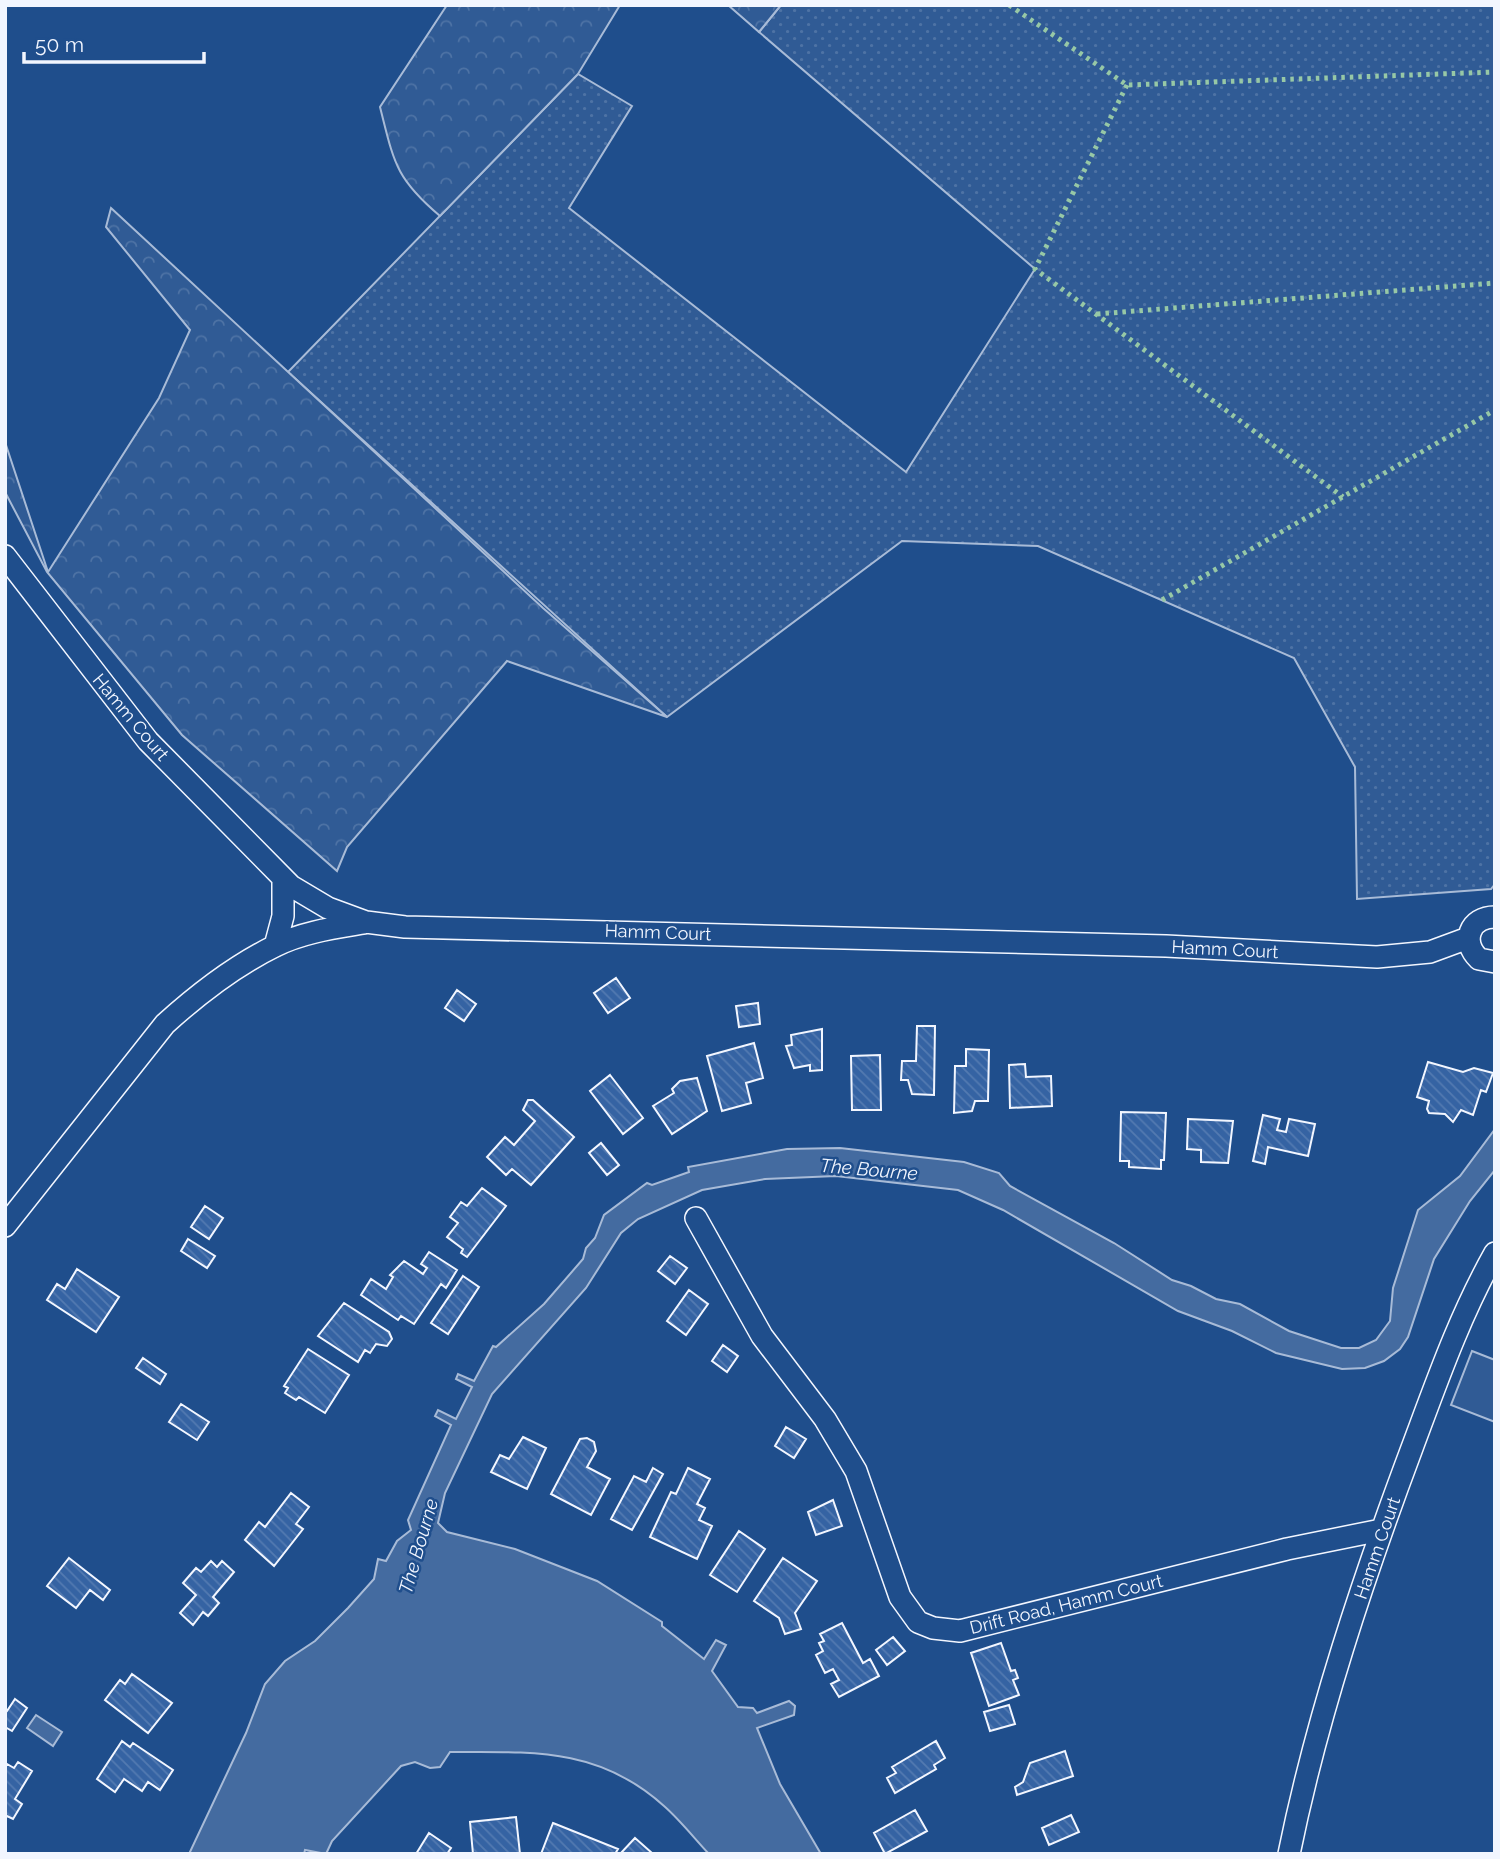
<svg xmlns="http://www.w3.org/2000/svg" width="1500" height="1859" viewBox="0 0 1500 1859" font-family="Raleway,sans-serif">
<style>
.grass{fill:url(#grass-dots);stroke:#a8bbd7;stroke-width:2}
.forest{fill:url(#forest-crowns);stroke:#a8bbd7;stroke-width:2}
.pitch{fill:#305b95;stroke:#a8bbd7;stroke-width:2}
.water{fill:#446ba0;stroke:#a8bbd7;stroke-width:2}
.building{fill:url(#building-back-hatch);stroke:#f2f6ff;stroke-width:2}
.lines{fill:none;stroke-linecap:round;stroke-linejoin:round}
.street-casing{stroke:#f2f6ff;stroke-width:24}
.street{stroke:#1f4e8c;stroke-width:21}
.hedge{stroke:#97c8a6;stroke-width:5;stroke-dasharray:3.5 5;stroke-linecap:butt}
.labels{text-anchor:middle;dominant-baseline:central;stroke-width:5;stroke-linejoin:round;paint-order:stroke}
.street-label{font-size:18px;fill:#f2f6ff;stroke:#1f4e8c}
.water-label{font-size:19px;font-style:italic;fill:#f2f6ff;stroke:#1f4e8c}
</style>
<defs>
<pattern id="grass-dots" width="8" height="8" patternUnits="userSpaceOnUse" patternTransform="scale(1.75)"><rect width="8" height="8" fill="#305b95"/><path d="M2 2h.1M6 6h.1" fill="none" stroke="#4e73a5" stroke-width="1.8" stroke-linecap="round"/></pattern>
<pattern id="forest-crowns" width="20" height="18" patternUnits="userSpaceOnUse" patternTransform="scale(1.75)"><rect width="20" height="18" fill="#305b95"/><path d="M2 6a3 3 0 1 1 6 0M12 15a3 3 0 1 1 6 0" fill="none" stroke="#4e73a5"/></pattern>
<pattern id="building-back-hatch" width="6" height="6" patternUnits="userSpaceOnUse" patternTransform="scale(1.75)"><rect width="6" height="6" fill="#3563a3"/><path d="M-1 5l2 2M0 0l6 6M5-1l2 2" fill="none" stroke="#537ab1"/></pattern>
</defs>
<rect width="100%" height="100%" fill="#1f4e8c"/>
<path class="grass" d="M 781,5 L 1495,5 L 1495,884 L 1491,889 L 1357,899 L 1355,767 L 1294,658 L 1038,546 L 902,541 L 667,717 L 288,372 L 578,74 L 632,106 L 569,208 L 906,472 L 1035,269 L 759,32 Z"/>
<path class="forest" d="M 447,5 L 620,5 L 578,74 L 440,216 C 395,178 394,162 380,107 Z
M 728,5 L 781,5 L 759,32 Z
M 111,208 L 543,608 L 667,717 L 507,661 L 347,847 L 337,871 L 182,735 L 47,572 L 5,492 L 5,442 L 48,572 L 159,398 L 190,330 L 106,227 Z"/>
<path class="pitch" d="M 1472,1351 L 1495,1360 L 1495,1422 L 1451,1405 Z"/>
<path class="water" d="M 1495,1129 L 1495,1170 L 1470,1201 L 1434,1259 L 1408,1337 L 1400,1349 L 1384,1361 L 1365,1368 L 1342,1369 L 1276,1353 L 1232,1331 L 1178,1311 L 1003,1210 L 958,1190 L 836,1176 L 765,1179 L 702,1190 L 638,1219 L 621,1233 L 586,1288 L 492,1394 L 445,1493 L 438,1523 L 447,1532 L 515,1549 L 597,1581 L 662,1622 L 662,1626 L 704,1659 L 716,1640 L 726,1645 L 712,1671 L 738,1707 L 753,1708 L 757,1713 L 789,1701 L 795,1706 L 794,1715 L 757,1728 L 780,1784 L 821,1854 L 709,1854 C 694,1838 680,1820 664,1806 C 599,1747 531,1752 450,1752 L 440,1767 L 430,1768 L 415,1762 L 401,1766 L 332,1841 L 326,1854 L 305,1850 L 304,1854 L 189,1854 L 246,1733 L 265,1684 L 285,1661 L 315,1641 L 348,1608 L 374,1579 L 378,1559 L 386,1561 L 397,1541 L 411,1530 L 408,1520 L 451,1425 L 435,1416 L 438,1410 L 456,1419 L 472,1387 L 456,1379 L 458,1374 L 474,1381 L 493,1346 L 496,1347 L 544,1304 L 583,1259 L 586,1248 L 595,1238 L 604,1215 L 647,1183 L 652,1185 L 689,1172 L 688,1167 L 787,1149 L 840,1148 L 964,1162 L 999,1173 L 1010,1186 L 1114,1243 L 1172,1280 L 1191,1286 L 1216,1299 L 1240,1304 L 1289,1331 L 1341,1348 L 1359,1348 L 1376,1340 L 1390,1321 L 1393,1288 L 1418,1210 L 1460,1176 Z
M 36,1715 L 62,1732 L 53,1746 L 27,1728 Z"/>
<path class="building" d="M 616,978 L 630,998 L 608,1013 L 594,993 Z
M 457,990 L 476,1004 L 464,1021 L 445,1008 Z
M 758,1003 L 760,1024 L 739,1027 L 736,1006 Z
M 917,1026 L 935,1026 L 934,1095 L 912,1094 L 908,1080 L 901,1080 L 902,1061 L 916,1061 Z
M 822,1029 L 822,1070 L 810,1071 L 810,1065 L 794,1068 L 786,1046 L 792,1045 L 791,1035 Z
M 754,1043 L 763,1078 L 746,1083 L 751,1103 L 722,1111 L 707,1056 Z
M 966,1049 L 989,1050 L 988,1101 L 975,1101 L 972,1111 L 954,1113 L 955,1066 L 966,1066 Z
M 880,1055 L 881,1110 L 852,1110 L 851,1056 Z
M 1428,1062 L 1463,1072 L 1474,1068 L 1493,1073 L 1486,1092 L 1481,1090 L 1473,1115 L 1461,1110 L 1453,1122 L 1445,1114 L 1429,1113 L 1427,1109 L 1429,1101 L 1417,1097 Z
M 1025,1064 L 1026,1077 L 1051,1076 L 1052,1106 L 1010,1108 L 1009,1065 Z
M 610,1075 L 643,1118 L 623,1134 L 590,1091 Z
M 697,1078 L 707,1111 L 672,1134 L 653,1106 L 674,1093 L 672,1089 L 680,1081 Z
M 528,1100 L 533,1100 L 574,1137 L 531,1185 L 512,1169 L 506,1175 L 487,1157 L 505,1137 L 514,1145 L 535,1121 L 523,1110 Z
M 1121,1112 L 1166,1113 L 1164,1160 L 1161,1160 L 1161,1169 L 1129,1167 L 1129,1161 L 1120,1161 Z
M 1263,1115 L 1280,1119 L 1277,1130 L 1286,1132 L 1289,1119 L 1315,1124 L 1308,1156 L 1268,1147 L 1265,1164 L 1253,1161 Z
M 1188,1119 L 1233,1121 L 1228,1163 L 1201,1162 L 1201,1150 L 1187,1149 Z
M 601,1143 L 619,1165 L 607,1175 L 589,1153 Z
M 482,1188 L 506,1206 L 467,1257 L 461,1253 L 463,1249 L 447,1237 L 458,1223 L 450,1217 L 461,1202 L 467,1206 Z
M 205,1206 L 223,1218 L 209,1239 L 191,1227 Z
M 188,1239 L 215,1256 L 207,1268 L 181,1251 Z
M 429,1252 L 457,1270 L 446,1288 L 441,1284 L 414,1324 L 401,1316 L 398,1320 L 361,1295 L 371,1279 L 386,1289 L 393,1277 L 390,1275 L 404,1261 L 423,1274 L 427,1268 L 421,1264 Z
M 670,1256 L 687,1268 L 675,1284 L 658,1271 Z
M 77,1269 L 119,1297 L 96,1332 L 47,1300 L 57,1284 L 65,1289 Z
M 463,1276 L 479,1287 L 448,1334 L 431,1323 Z
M 689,1290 L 708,1304 L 686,1335 L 667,1321 Z
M 344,1303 L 389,1332 L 392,1339 L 387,1346 L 376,1344 L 370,1353 L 365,1350 L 358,1362 L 318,1336 Z
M 723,1345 L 738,1356 L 727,1372 L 712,1361 Z
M 308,1349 L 349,1375 L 325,1413 L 299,1397 L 296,1400 L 285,1393 L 288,1388 L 284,1386 Z
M 143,1358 L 166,1374 L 160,1384 L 136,1368 Z
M 181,1404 L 209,1422 L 197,1440 L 169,1422 Z
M 786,1427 L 806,1439 L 794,1458 L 775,1446 Z
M 523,1437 L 546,1448 L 527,1489 L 491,1472 L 500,1455 L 509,1459 Z
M 587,1438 L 594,1442 L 596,1451 L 587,1467 L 610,1479 L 591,1515 L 551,1494 L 580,1439 Z
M 653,1468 L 663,1474 L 632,1530 L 611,1519 L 634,1476 L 646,1482 Z
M 688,1468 L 710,1479 L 697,1504 L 705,1508 L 699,1520 L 712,1526 L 697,1559 L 650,1537 L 671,1492 L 676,1494 Z
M 291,1493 L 309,1507 L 296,1524 L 303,1529 L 274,1566 L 245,1540 L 259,1522 L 265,1527 Z
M 833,1500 L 842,1526 L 816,1535 L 808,1512 Z
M 739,1531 L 765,1549 L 737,1592 L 710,1575 Z
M 69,1558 L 110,1590 L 103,1600 L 90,1590 L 76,1608 L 47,1586 Z
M 783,1558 L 817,1581 L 795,1613 L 801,1629 L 785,1634 L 779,1618 L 754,1601 Z
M 211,1561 L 217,1567 L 222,1561 L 234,1572 L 213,1597 L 219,1603 L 208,1616 L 203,1612 L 193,1625 L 180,1613 L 196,1595 L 183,1583 L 196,1568 L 201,1572 Z
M 842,1623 L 863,1663 L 870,1659 L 879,1676 L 839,1697 L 831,1684 L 839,1680 L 833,1669 L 825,1673 L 816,1655 L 823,1651 L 819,1643 L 824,1641 L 820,1634 Z
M 893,1637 L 905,1651 L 887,1665 L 876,1650 Z
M 1001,1643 L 1011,1671 L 1015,1670 L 1018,1678 L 1013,1680 L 1019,1695 L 989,1706 L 971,1653 Z
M 132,1674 L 172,1703 L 148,1733 L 105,1700 L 120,1680 L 125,1684 Z
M 15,1699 L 27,1708 L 12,1731 L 5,1727 L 5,1710 L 7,1711 Z
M 1009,1705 L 1015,1724 L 990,1731 L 984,1712 Z
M 122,1741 L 130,1747 L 133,1743 L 173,1770 L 160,1790 L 148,1782 L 142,1791 L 124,1779 L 115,1792 L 97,1779 Z
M 936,1741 L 945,1758 L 934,1765 L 936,1769 L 895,1793 L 887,1778 L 896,1773 L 892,1767 Z
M 1065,1751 L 1073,1776 L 1017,1795 L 1015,1787 L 1023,1782 L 1030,1763 Z
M 18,1762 L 32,1771 L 15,1799 L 22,1804 L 13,1819 L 7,1816 L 5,1819 L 5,1767 L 7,1764 L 14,1768 Z
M 915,1810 L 927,1831 L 885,1854 L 874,1833 Z
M 1071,1815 L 1079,1832 L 1049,1845 L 1042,1828 Z
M 516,1817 L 520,1854 L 473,1854 L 470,1822 Z
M 553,1823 L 618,1849 L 615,1854 L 541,1854 Z
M 429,1833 L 451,1848 L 447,1854 L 416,1854 Z
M 635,1838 L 652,1853 L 651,1854 L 620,1854 Z"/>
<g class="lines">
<defs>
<path id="street" d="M 5,556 L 148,741 L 291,886 L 328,908 L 366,922 L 405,927 L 1166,946 L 1377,957 L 1430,952 L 1468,938
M 1495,917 C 1469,917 1461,942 1479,959 L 1495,962
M 275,946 L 283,916 L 283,878
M 696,1218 L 762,1336 L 825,1419 L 856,1471 L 900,1597 L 918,1622 L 933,1628 L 960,1631 L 1287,1549 L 1381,1530
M 5,1226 L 165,1024 C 197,995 236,965 275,946 C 303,932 334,928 364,923
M 1289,1854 C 1317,1716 1363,1579 1412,1448 C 1437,1381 1460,1315 1495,1253"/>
</defs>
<use href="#street" class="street-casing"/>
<use href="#street" class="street"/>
<path class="hedge" d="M 1009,5 L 1127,85 L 1495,72
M 1127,85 L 1035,269 L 1343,497
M 1097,314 L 1495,283
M 1162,600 L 1495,410"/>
</g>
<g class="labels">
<g class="street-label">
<text transform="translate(131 717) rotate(50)">Hamm Court</text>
<text transform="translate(658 932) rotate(2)">Hamm Court</text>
<text transform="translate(1225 949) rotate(3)">Hamm Court</text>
<text transform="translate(1377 1548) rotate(-71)">Hamm Court</text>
<text transform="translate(1066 1604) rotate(-14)">Drift Road, Hamm Court</text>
</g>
<g class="water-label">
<text transform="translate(869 1169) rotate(5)">The Bourne</text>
<text transform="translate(418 1546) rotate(-74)">The Bourne</text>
</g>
</g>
<rect width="1500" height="1859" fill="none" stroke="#f2f6ff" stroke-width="14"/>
<path d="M24 52v10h180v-10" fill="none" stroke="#f2f6ff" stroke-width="3.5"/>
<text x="35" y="52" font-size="21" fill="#f2f6ff" stroke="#1f4e8c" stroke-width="5" paint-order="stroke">50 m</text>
</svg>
